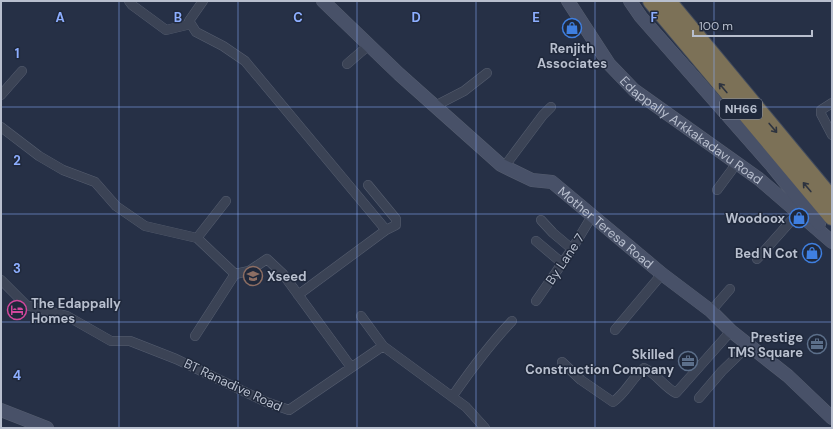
<svg xmlns="http://www.w3.org/2000/svg" width="833" height="429" viewBox="0 0 833 429" font-family="'DM Sans',sans-serif">
<style>
.lines{fill:none;stroke-linecap:round;stroke-linejoin:round}
.street-casing{stroke:#565e70;stroke-width:10}
.secondary-casing{stroke:#565e70;stroke-width:14}
.highway-casing{stroke:#424b5d;stroke-width:18}
.street{stroke:#3b4355;stroke-width:9}
.secondary{stroke:#485168;stroke-width:13}
.highway{stroke:#7c7157;stroke-width:16}
.oneway{stroke:#2d333f}
.grid{fill:none;stroke:#8daeff;stroke-width:1;stroke-opacity:0.55}
.labels{text-anchor:middle;dominant-baseline:central;stroke-width:3;stroke-linejoin:round;paint-order:stroke}
.shield{fill:#1f283b;stroke:#8a92a2;stroke-width:1}
.shield-label{font-size:12px;font-weight:bold;fill:#b8bfce}
.poi-label{font-size:13px;font-weight:bold;fill:#b8bfce;stroke:#1f283b;text-anchor:end}
.street-label{font-size:13px;fill:#b8bfce;stroke:#1f283b}
.grid-label{font-size:13px;text-anchor:middle;font-weight:bold;fill:#8daeff;stroke:#1f283b;stroke-width:3;stroke-linejoin:round;paint-order:stroke}
</style>
<rect width="100%" height="100%" fill="#263046"/>
<g class="lines">
<defs>
<path id="street" d="M 129,1 L 132,5 L 166,30 L 191,24
M 203,1 L 189,21 L 196,32 L 223,46 L 245,61 L 386,230 L 298,295
M 347,64 L 369,45
M 1,95 L 22,71
M 832,103 L 821,110 L 821,114 L 832,135
M 435,106 L 464,91 L 487,73
M 1,127 L 39,156 L 63,170 L 95,182 L 116,206 L 145,226 L 197,238 L 235,274 L 249,271 L 267,259 L 283,274 L 351,367
M 504,167 L 543,115 L 551,107
M 368,185 L 396,219 L 396,225 L 386,230
M 717,190 L 737,163
M 541,220 L 553,233 L 572,249
M 197,238 L 226,201
M 536,241 L 562,263
M 757,259 L 798,213
M 1,280 L 26,305 L 67,316 L 111,341 L 130,341 L 176,359 L 266,402 L 289,410 L 383,346 L 466,407 L 485,428
M 536,301 L 572,249 L 592,216
M 711,311 L 730,289
M 361,316 L 383,346
M 615,330 L 662,274
M 195,336 L 235,274
M 562,362 L 581,380 L 613,402 C 626,393 632,378 644,368 C 657,374 664,387 676,393 L 731,331
M 452,397 C 470,371 489,345 512,321
M 699,398 L 722,371 L 749,345"/>
<g id="secondary">
<path id="s1" d="M 323,1 L 399,74 L 501,165 L 532,180 L 552,182 L 662,274 L 711,311 L 731,331 L 788,376 L 832,418"/>
<path id="s2" d="M 568,1 L 609,64 L 634,90 L 759,179 L 832,242"/>
<path d="M 630,1 L 641,17 L 772,166 L 819,224"/>
<path d="M 1,410 L 47,428"/>
</g>
<path id="highway" d="M 651,1 L 832,217
M 668,1 L 832,199"/>
</defs>
<use href="#street" class="street-casing"/>
<use href="#secondary" class="secondary-casing"/>
<use href="#highway" class="highway-casing"/>
<use href="#street" class="street"/>
<use href="#secondary" class="secondary"/>
<use href="#highway" class="highway"/>
</g>
<defs><path id="oneway-shaft" d="M-6 0H5M1.5-3L5.5 0L1.5 3" fill="none" stroke-width="1.6" stroke-linecap="round" stroke-linejoin="round"/></defs>
<g class="oneway">
<use href="#oneway-shaft" transform="translate(723 88) rotate(-130)"/>
<use href="#oneway-shaft" transform="translate(773 128) rotate(50)"/>
<use href="#oneway-shaft" transform="translate(807 187) rotate(-130)"/>
</g>
<path class="grid" d="M 119,1 L 119,428M 238,1 L 238,428M 357,1 L 357,428M 476,1 L 476,428M 595,1 L 595,428M 714,1 L 714,428M 1,107 L 832,107M 1,214 L 832,214M 1,322 L 832,322"/>
<defs>
<symbol id="shop-ring" viewBox="-11 -11 22 22"><circle r="9.5" fill="#1f283b" stroke="#3f7fe0" stroke-width="1.5"/><path d="M-5-2.5h2.3a2.7 3.5 0 0 1 5.4 0H5L5.5 6h-11ZM-1.5-2.5h3a1.5 2.3 0 0 0-3 0Z" fill="#3f7fe0"/></symbol>
<symbol id="school-ring" viewBox="-11 -11 22 22"><circle r="9.5" fill="#1f283b" stroke="#8d6e63" stroke-width="1.5"/><path d="M0-5L7-2L0 1L-7-2ZM-4 1L0 2.5L4 1V4Q0 6-4 4Z" fill="#8d6e63"/></symbol>
<symbol id="hotel-ring" viewBox="-11 -11 22 22"><circle r="9.5" fill="#1f283b" stroke="#d1479c" stroke-width="1.5"/><path d="M-6-4.5h1.5V1H6V5H4.5V3h-9V5H-6ZM-4 0a1.8 1.8 0 1 1 3.6 0ZM.5 0V-2.5h3Q6-2.5 6 0Z" fill="#d1479c"/></symbol>
<symbol id="office-ring" viewBox="-11 -11 22 22"><circle r="9.5" fill="#1f283b" stroke="#5c6f8a" stroke-width="1.5"/><path d="M-6-3h4V-5.5h4V-3h4V5H-6ZM-1-4.5V-3h2v-1.5ZM-6 0V1H6V0Z" fill="#5c6f8a"/></symbol>
</defs>
<g fill-rule="evenodd">
<use href="#shop-ring" x="561" y="17" width="22" height="22"/>
<use href="#shop-ring" x="788" y="207" width="22" height="22"/>
<use href="#shop-ring" x="801" y="242" width="22" height="22"/>
<use href="#school-ring" x="242" y="265" width="22" height="22"/>
<use href="#hotel-ring" x="6" y="299" width="22" height="22"/>
<use href="#office-ring" x="806" y="333" width="22" height="22"/>
<use href="#office-ring" x="677" y="350" width="22" height="22"/>
</g>
<g class="labels">
<rect class="shield" x="720" y="99" width="42" height="20" rx="3"/>
<g class="shield-label">
<text x="741" y="109">NH66</text>
</g>
<g class="poi-label">
<text x="572" y="48" text-anchor="middle">Renjith<tspan x="572" dy="15">Associates</tspan></text>
<text x="785" y="218">Woodoox</text>
<text x="798" y="253">Bed N Cot</text>
<text x="267" y="276" text-anchor="start">Xseed</text>
<text x="31" y="303" text-anchor="start">The Edappally<tspan x="31" dy="15">Homes</tspan></text>
<text x="803" y="337">Prestige<tspan x="803" dy="15">TMS Square</tspan></text>
<text x="674" y="354">Skilled<tspan x="674" dy="15">Construction Company</tspan></text>
</g>
<g class="street-label">
<text stroke="none"><textPath href="#s2" startOffset="181">Edappally Arkkakadavu Road</textPath></text>
<text stroke="none"><textPath href="#s1" startOffset="367">Mother Teresa Road</textPath></text>
<text transform="translate(565 259) rotate(-56)">By Lane 7</text>
<text transform="translate(233 385) rotate(25)">BT Ranadive Road</text>
</g>
</g>
<g class="grid-label">
<text x="60" y="22">A</text>
<text x="178" y="22">B</text>
<text x="298" y="22">C</text>
<text x="416" y="22">D</text>
<text x="536" y="22">E</text>
<text x="654" y="22">F</text>
<text x="17" y="58">1</text>
<text x="17" y="165">2</text>
<text x="17" y="273">3</text>
<text x="17" y="380">4</text>
</g>
<rect width="833" height="429" fill="none" stroke="#b8bfce" stroke-width="4"/>
<path d="M693 30v6h119v-6" fill="none" stroke="#b8bfce" stroke-width="2"/>
<text x="699" y="30" font-size="12" fill="#b8bfce" stroke="#1f283b" stroke-width="3" paint-order="stroke">100 m</text>
</svg>
